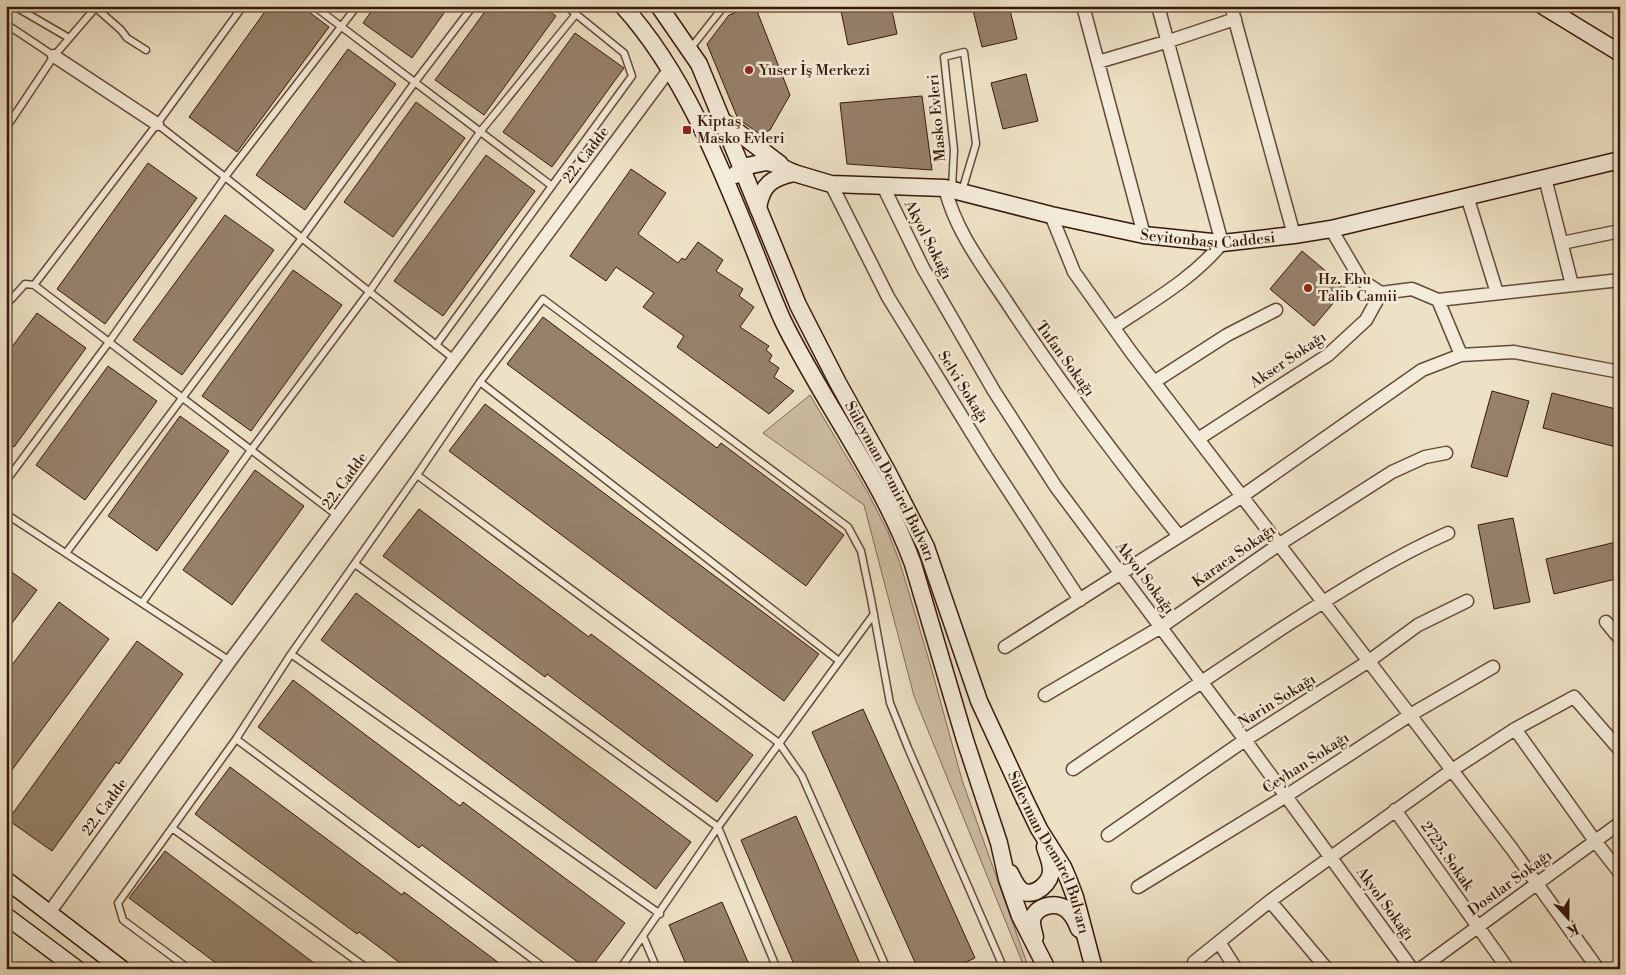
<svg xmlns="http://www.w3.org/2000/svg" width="1626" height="975" viewBox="0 0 1626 975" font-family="'Libre Bodoni',serif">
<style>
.green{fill:#cfbfa6;stroke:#836b58}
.building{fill:#96816b;stroke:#371709}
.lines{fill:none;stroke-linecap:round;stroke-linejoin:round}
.lane-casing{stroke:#654a38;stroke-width:9}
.street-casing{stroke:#654a38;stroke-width:15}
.secondary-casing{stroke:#371709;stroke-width:19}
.lane{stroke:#f4ecda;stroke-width:6}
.street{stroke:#f4ecda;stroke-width:12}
.secondary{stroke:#f4ecda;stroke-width:16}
.poi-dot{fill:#8f2418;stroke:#f4ecda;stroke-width:2}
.labels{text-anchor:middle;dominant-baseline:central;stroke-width:5;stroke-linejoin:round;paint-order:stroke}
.poi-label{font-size:15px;fill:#371709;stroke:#f4ecda;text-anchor:start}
.street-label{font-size:15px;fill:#371709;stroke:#f4ecda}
</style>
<rect width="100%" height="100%" fill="#eee2c6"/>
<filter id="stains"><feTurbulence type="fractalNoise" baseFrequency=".004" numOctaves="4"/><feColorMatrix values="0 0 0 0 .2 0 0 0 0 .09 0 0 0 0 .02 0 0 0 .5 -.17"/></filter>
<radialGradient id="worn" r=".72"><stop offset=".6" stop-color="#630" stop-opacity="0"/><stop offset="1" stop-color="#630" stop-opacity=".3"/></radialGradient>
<path class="green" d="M 810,395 L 867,491 L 888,532 L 900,563 L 931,667 L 962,780 L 1029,969 L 1025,969 L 914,696 L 864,505 L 763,433 Z"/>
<path class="building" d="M 269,6 L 301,6 L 329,27 L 237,152 L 189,117 Z
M 375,6 L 449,6 L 412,58 L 363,23 Z
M 489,6 L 542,6 L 556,16 L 484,115 L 435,80 Z
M 752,6 L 755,6 L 790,95 L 770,130 L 760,134 L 738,119 L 707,44 L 729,15 Z
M 840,6 L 891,6 L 897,34 L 848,45 Z
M 972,6 L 1009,6 L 1017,39 L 982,47 Z
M 575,33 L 624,68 L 552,167 L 503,132 Z
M 348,49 L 396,84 L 305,210 L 256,175 Z
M 1026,74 L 1038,121 L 1003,129 L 991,83 Z
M 922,96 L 932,170 L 847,164 L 840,103 Z
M 416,102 L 465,138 L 393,237 L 344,202 Z
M 486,155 L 535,191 L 443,316 L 394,281 Z
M 148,163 L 197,198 L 105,324 L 57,289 Z
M 631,169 L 666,193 L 638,234 L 678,263 L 682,258 L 685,260 L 698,242 L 723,260 L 716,271 L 743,289 L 739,296 L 754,307 L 740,327 L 769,346 L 766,350 L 772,355 L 769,361 L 779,368 L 774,377 L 794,391 L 769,414 L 677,347 L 684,336 L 643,307 L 654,293 L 616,267 L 606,281 L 570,256 Z
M 225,215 L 274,250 L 182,375 L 133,340 Z
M 1302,251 L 1346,288 L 1314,326 L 1270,289 Z
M 293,270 L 342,305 L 251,431 L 202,396 Z
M 37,313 L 86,348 L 14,447 L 6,442 L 6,355 Z
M 543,317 L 717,448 L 721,443 L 844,535 L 806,586 L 507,364 Z
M 108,366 L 157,401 L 85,500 L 36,465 Z
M 1492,391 L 1529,401 L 1507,477 L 1471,467 Z
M 1552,393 L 1620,410 L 1620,448 L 1543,428 Z
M 485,404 L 819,654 L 784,701 L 449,451 Z
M 180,416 L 229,451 L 157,551 L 108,516 Z
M 255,470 L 304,506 L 232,605 L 183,570 Z
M 419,509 L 589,637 L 591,634 L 753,755 L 717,802 L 547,674 L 545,677 L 383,556 Z
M 1513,518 L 1530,602 L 1494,609 L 1478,525 Z
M 1620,541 L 1620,578 L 1554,594 L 1546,559 Z
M 6,568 L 37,590 L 6,631 Z
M 356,593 L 691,842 L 656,889 L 321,640 Z
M 59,602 L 109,639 L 6,778 L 6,673 Z
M 137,641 L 183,674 L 119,764 L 116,762 L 52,851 L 8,820 Z
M 293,680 L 460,806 L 463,802 L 625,923 L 590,969 L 587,969 L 422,845 L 419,848 L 258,727 Z
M 863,709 L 975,958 L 951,969 L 918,969 L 812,732 Z
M 230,767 L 402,895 L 404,892 L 507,969 L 408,969 L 359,932 L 357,934 L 195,814 Z
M 796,816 L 862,969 L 796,969 L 741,840 Z
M 165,851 L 322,969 L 224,969 L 129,898 Z
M 722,902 L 751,969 L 688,969 L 669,925 Z"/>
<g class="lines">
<defs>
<path id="lane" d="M 14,6 L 69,38
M 314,6 L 552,186
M 96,8 L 121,30 L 127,38 L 146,50
M 6,24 L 54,56
M 690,49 L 724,6
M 157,124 L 225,177 L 454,359
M 6,128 L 54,56 L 97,6
M 952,188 L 954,150 L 944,57 L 964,52 L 976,144 L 962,191
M 34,285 L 157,124 L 243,6
M 6,305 L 25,284 L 34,285 L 338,516
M 436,345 L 632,76 L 624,53 L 566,6
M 480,382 L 839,661
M 417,475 L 779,743 L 802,776 L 887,969
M 6,481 L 109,342 L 225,177 L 357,6
M 6,514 L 230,661
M 66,553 L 302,238 L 415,82 L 473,6
M 355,564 L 718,827 L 777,969
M 142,603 L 251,450 L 369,292 L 480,132 L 576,14
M 291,654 L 660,914
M 236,739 L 546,969
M 172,828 L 368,969
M 643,936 L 657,969
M 189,969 L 123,920 L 118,903 L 236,739 L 291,654 L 417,475 L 480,382 L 543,299 L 848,527 L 861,551 L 871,599 L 890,703 L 908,748 L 1004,969
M 620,969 L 718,827 L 874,614"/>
<path id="street" d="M 1083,6 L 1144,235
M 1231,6 L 1294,235
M 54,56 L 157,124
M 1098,62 L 1169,41 L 1235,19
M 1545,178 L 1572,285
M 831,184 L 888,297 L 986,456 L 1080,600
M 883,186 L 923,268 L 994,391 L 1056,487 L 1245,740 L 1412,969
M 945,188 C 955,230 982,265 1006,301 C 1059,382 1118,460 1179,536
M 1467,196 L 1497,293
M 1051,215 L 1074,272 L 1131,352 L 1410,715 L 1512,849 L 1598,969
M 1331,229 L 1361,280 L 1381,293 L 1412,289 L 1438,300 L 1461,355
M 1562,243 L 1620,231
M 1438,300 L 1620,280
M 1114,327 C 1151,302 1194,278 1222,243 L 1158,6
M 1154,382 L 1227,335 L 1276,310
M 1198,439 L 1328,355 L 1366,320 L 1381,293
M 1606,622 L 1620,639
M 1005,647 L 1241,497 L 1422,370 L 1461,355 L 1514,352 L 1620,372
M 1045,695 L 1161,627 L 1278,545 L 1392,472 L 1425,457 L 1446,453
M 1515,729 L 1595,841 L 1620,873
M 1073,769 C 1143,721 1213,674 1284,627 C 1337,593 1391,558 1448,533
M 1395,810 L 1508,969
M 1108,835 L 1245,740 L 1369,661 L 1418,625 L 1467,601
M 1138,887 L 1286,796 L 1410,715 L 1493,667
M 1270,901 L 1327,969
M 49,913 L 230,661 L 669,70
M 1219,942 L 1236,969
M 1194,962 L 1270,901 L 1452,770 L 1515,729 L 1574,697 L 1620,750
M 1420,969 L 1620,823"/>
<g id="secondary">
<path d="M 623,6 C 683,72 720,165 753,247 C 763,272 772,297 783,321 C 823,403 881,477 913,564 L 965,740 L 999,843 L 1007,879 L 1020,916 L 1047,969"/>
<path id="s1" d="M 659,6 L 699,64 L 798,305 L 838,383 L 887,471 L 926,547 L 979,701 L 1024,798 L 1039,829 L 1063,867 L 1069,881 L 1075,897 L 1094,969"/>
<path d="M 1543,6 L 1620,53"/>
<path d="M 726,123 L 780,164"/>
<path id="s2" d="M 735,175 L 747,166 L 766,162 L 775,164 L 794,173 L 831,184 L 945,188 L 1051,215 L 1144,235 L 1222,243 L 1294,235 L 1331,229 L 1620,160"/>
<path d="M 758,208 C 762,184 772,178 794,173"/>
<path d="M 1010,873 C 1013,879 1017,889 1024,892 C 1037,896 1051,882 1051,870 C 1051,862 1047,854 1045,847"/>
<path d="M 6,880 L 122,969"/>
<path d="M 6,916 L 77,969"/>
<path d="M 1035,937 C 1034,933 1032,927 1032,922 C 1033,906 1055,901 1066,909 C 1073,914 1076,921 1079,929"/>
</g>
</defs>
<use href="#lane" class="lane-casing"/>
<use href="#street" class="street-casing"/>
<use href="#secondary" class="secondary-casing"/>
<use href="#lane" class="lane"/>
<use href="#street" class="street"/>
<use href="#secondary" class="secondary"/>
</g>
<g class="poi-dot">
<circle cx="749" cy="70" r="5"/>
<rect x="682" y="125" width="10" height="10" rx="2.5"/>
<circle cx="1308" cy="288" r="5"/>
</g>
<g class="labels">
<g class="poi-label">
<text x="759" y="70">Yuser İş Merkezi</text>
<text x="697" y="121">Kiptaş<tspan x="697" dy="17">Masko Evleri</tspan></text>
<text x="1318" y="279">Hz. Ebu<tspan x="1318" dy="17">Talib Camii</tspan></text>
</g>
<g class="street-label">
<text transform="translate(937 118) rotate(-95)">Masko Evleri</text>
<text transform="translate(586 155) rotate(-53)">22. Cadde</text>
<text stroke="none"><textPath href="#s2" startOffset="486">Seyitonbaşı Caddesi</textPath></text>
<text transform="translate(928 240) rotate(63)">Akyol Sokağı</text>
<text transform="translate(1065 359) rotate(54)">Tufan Sokağı</text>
<text transform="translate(1288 360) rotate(-34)">Akser Sokağı</text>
<text transform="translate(963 387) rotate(58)">Selvi Sokağı</text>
<text transform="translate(345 481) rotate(-54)">22. Cadde</text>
<text stroke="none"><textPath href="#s1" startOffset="530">Süleyman Demirel Bulvarı</textPath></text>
<text transform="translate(1234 556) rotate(-35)">Karaca Sokağı</text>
<text transform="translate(1145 578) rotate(53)">Akyol Sokağı</text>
<text transform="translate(1277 701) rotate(-32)">Narin Sokağı</text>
<text transform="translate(1306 763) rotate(-33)">Ceyhan Sokağı</text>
<text transform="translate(105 807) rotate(-54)">22. Cadde</text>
<text stroke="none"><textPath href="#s1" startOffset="935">Süleyman Demirel Bulvarı</textPath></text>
<text transform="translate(1447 856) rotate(55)">2725. Sokak</text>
<text transform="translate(1510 883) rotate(-36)">Dostlar Sokağı</text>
<text transform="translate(1385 904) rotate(54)">Akyol Sokağı</text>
</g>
</g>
<rect width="1626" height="975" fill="none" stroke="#eee2c6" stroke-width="25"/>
<rect x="8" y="8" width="1611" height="960" fill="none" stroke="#371709" stroke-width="2.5"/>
<rect x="12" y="12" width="1601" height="950" fill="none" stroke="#371709"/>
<g transform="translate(1568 918) rotate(159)" stroke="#f4ecda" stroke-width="4" paint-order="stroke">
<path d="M0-4L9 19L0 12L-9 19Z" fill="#371709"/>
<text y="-8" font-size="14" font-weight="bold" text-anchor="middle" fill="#371709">K</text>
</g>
<rect width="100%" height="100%" filter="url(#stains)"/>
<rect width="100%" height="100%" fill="url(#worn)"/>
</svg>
